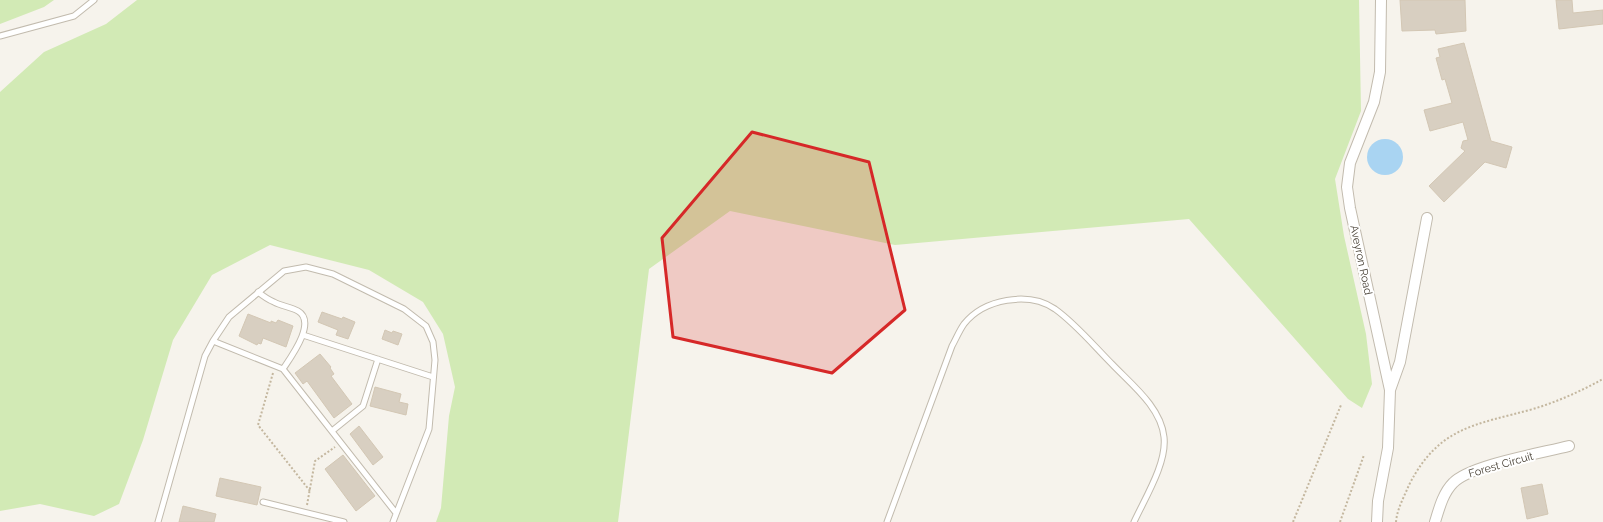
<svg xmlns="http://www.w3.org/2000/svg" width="1603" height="522" viewBox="0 0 1603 522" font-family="Raleway,sans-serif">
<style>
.green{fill:#d2eab5}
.water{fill:#a9d4f2}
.building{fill:#d8cfc1;stroke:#d3c7b4}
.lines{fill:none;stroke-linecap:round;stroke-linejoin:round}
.service-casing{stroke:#c2bbae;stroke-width:7}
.minor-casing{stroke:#c2bbae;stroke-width:12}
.path{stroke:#c4b79f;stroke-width:2;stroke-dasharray:2 2;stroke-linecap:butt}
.service{stroke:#fff;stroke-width:5}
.minor{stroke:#fff;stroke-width:10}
.marked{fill:#d62828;fill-opacity:0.2;stroke:#d62828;stroke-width:3;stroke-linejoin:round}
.labels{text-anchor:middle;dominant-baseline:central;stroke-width:4;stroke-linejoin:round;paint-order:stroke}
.street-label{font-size:11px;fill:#4b4439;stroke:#fff}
</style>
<rect width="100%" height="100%" fill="#f6f3ec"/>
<path class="green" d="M 0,0 L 54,0 L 44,7 L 0,24 Z
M 137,0 L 1359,0 L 1361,111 L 1335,179 L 1344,236 L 1366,334 L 1372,384 L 1362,408 L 1348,399 L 1189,219 L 895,245 L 730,211 L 649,269 L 618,522 L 436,522 L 441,508 L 449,416 L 455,387 L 443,334 L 423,302 L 369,270 L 270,245 L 212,275 L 173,340 L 143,440 L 119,504 L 94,516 L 40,504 L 0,511 L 0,92 L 44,52 L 106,24 Z"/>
<path class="water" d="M1367 157a18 18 0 1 1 36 0a18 18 0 1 1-36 0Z"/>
<path class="building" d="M 1400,0 L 1465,0 L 1466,31 L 1436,34 L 1435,30 L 1402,31 Z
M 1556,0 L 1572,0 L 1573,13 L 1603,10 L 1603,24 L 1559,29 Z
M 1464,43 L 1491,141 L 1512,147 L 1506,168 L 1485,162 L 1444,202 L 1429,186 L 1465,151 L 1461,148 L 1463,141 L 1468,140 L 1463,122 L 1430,131 L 1424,110 L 1452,103 L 1445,79 L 1442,80 L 1436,58 L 1440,57 L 1438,49 Z
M 322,312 L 342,319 L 343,317 L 355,322 L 348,339 L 336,335 L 338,330 L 318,322 Z
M 248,314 L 271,323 L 271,321 L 276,323 L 278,320 L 293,326 L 286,347 L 263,338 L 261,344 L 258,343 L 257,345 L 239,336 Z
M 385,330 L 392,333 L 393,331 L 402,334 L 398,345 L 382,339 Z
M 320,354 L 331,367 L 330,368 L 334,374 L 331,376 L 352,404 L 334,418 L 307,381 L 303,384 L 295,373 Z
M 375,387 L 401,394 L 399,402 L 408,404 L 406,415 L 370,406 Z
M 359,426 L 383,457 L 373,465 L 350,434 Z
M 343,455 L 375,496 L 356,511 L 325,469 Z
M 220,478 L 261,487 L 257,505 L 216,496 Z
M 1542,484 L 1548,514 L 1527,519 L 1521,488 Z
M 183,506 L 216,514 L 214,522 L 179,522 Z"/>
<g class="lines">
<defs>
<path id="service" d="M 0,36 L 74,16 L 94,0
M 258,292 C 263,296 269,300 274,302 C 281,306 291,307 298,311 C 317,322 291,357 283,369
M 303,335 L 433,377
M 213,341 L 283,369 L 396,513
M 332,431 L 363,406 L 378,359
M 263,502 L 344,522
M 158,522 L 205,356 L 213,341 L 229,317 L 284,271 L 306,267 L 333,274 L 404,309 L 426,326 L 433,342 L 435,360 L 429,429 L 393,522
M 887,522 L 952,346 C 956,339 959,331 964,324 C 984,299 1028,291 1055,309 C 1076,324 1094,346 1112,364 C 1131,384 1161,407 1164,437 C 1167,463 1145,498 1134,522"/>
<path id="minor" d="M 1390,390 L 1400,362 L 1427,218
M 1377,522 L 1378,501 L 1388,448 L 1390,390 L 1350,208 L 1347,187 L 1350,163 L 1374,102 L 1380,72 L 1381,0
M 1435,522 C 1439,509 1443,493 1453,483 C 1470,465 1542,453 1569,446"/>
</defs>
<use href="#service" class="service-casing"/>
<use href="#minor" class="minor-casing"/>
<path class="path" d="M 273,373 L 258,425 L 310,491
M 307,505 L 315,461 L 335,447
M 1293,522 L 1341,405
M 1340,522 L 1364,455
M 1396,522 C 1397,509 1404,497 1409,485 C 1439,426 1476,425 1533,409 C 1557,402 1581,391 1603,379"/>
<use href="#service" class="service"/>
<use href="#minor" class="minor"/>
</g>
<path class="marked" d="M 752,132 L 869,162 L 905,310 L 832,373 L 673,337 L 662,238 Z"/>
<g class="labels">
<g class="street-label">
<text transform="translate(1361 260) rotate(78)">Aveyron Road</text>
<text transform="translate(1501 465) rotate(-16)">Forest Circuit</text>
</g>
</g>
</svg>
